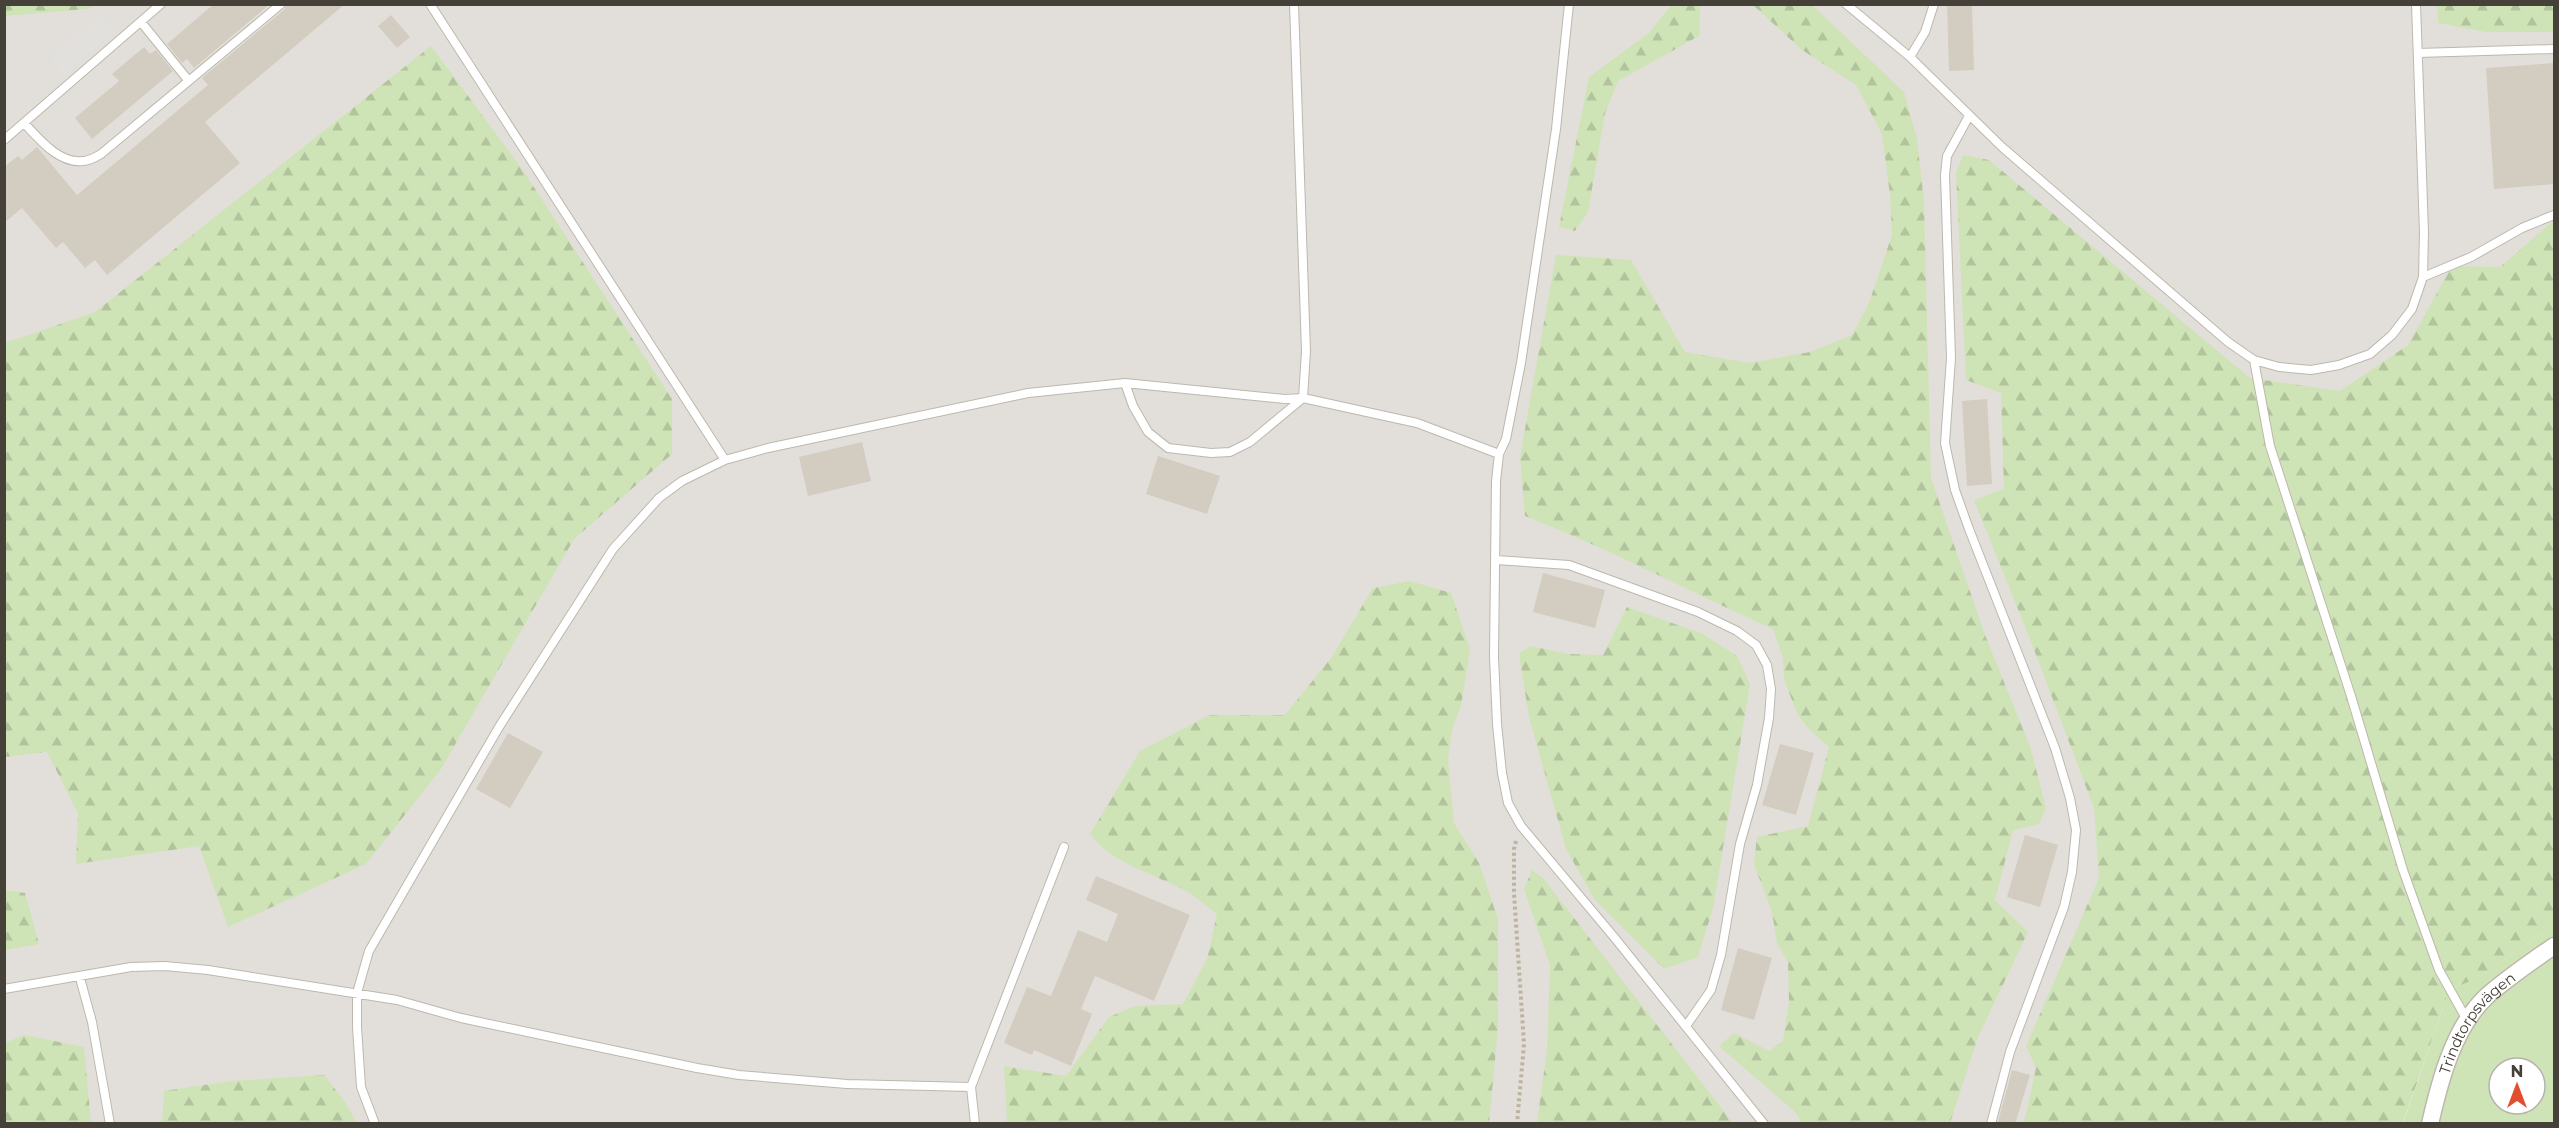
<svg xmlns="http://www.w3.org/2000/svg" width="2559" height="1128" viewBox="0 0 2559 1128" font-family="Montserrat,sans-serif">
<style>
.industrial{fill:#e2dfda}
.grass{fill:#cee3b6;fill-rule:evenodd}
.forest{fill:url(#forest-firs)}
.parking{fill:#e2e0dd}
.building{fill:#d3ccc0}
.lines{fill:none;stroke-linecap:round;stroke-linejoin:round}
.lane-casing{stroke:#bdb8ad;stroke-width:10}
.street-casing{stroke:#bdb8ad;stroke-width:19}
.path{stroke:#bdb39f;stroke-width:4;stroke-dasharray:3 3;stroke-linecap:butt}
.lane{stroke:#fff;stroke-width:8}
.street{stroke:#fff;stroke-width:16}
.labels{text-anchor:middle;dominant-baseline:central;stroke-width:4.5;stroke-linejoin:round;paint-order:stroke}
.street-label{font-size:15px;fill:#464138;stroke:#fff}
</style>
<defs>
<pattern id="forest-firs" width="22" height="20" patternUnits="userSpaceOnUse" patternTransform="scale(1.5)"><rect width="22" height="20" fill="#cee3b6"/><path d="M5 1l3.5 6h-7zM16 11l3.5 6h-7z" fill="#b2c49d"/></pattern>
</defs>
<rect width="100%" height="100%" fill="#f3f0e9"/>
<path class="industrial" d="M 5,5 L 2554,5 L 2554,264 L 2065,1123 L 5,1124 Z"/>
<path class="grass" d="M 2554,925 L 2554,1123 L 2403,1124 L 2449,990 L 2478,978 ZM 2499,1068 L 2535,1068 L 2535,1104 L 2499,1104 Z"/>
<path class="forest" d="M 5,4 L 97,4 L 97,5 L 86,9 L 5,16 Z
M 1671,5 L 1700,5 L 1699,36 L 1618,81 L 1605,113 L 1588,212 L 1575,231 L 1559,227 L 1589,77 L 1649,33 Z
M 1753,5 L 1812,5 L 1904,92 L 1917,139 L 1924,202 L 1931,478 L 1985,635 L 2031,749 L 2046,808 L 2039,824 L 2013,830 L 1995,900 L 2028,932 L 1978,1037 L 1950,1123 L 1802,1123 L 1796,1113 L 1719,1046 L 1734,1033 L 1769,1051 L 1783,1041 L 1789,1001 L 1788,962 L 1777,943 L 1772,912 L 1754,864 L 1757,837 L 1808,826 L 1829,747 L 1807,727 L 1797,713 L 1784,679 L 1783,658 L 1773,629 C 1690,592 1610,549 1525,516 L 1520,457 L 1556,255 L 1631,260 L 1685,352 L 1750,363 L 1810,352 L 1852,335 L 1869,303 L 1892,235 L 1890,195 L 1882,134 L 1856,85 L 1802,50 Z
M 2437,5 L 2554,5 L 2554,32 L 2486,32 L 2438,23 Z
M 431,46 L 522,169 L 672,399 L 672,454 L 574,539 L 441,769 L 366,864 L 228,927 L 199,846 L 76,864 L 78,813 L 47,752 L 5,757 L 5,343 L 95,312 Z
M 1963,155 L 1989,160 L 2250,378 L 2340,391 L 2408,345 L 2452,266 L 2500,267 L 2554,220 L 2554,925 L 2478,978 L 2449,990 L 2403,1123 L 2024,1123 L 2036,1068 L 2026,1046 L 2099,878 L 2094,808 L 2030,639 L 1974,500 L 2004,489 L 2001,393 L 1966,380 L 1956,173 Z
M 1410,581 L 1451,593 L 1470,649 L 1461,706 L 1452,730 L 1448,760 L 1454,823 L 1479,863 L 1498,919 L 1498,1028 L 1489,1123 L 1007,1123 L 1004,1066 L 1066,1076 L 1109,1017 L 1135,1006 L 1183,1004 L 1207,959 L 1217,914 C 1206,906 1195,895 1182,889 C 1152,873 1111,863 1090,834 L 1140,751 L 1210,715 L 1285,715 L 1331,658 L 1373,588 Z
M 1627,607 L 1703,634 L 1737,656 L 1750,684 L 1713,908 L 1698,957 L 1664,969 L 1595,900 L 1566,849 L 1529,717 L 1519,654 L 1530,646 L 1569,654 L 1603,655 Z
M 1532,870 L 1543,878 L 1733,1123 L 1537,1123 L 1547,1049 L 1550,965 L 1524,889 Z
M 4,890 L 25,893 L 39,944 L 5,950 Z
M 24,1035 L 84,1047 L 91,1123 L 5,1123 L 5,1043 Z
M 324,1075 L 345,1102 L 357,1123 L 162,1123 L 164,1091 L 231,1081 Z"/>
<path class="parking" d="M 102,14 L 117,31 L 64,74 L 50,56 Z"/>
<path class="building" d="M 214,4 L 270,4 L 194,68 L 187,59 L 182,63 L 167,44 Z
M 287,4 L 345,4 L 205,122 L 240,163 L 107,275 L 95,260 L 85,268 L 63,242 L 56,248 L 22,208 L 4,223 L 4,167 L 18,156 L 22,160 L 37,147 L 77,195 L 208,85 L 202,78 L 285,9 Z
M 1947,4 L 1972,4 L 1974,70 L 1949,71 Z
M 391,15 L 410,37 L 397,48 L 378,26 Z
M 144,47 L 150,54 L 156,50 L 173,71 L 92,139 L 75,118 L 119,81 L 112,74 Z
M 2554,63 L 2554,184 L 2494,189 L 2486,68 Z
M 1987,399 L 1992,484 L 1967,486 L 1962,401 Z
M 862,442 L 871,481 L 808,496 L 799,457 Z
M 1158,456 L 1220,476 L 1207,514 L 1146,494 Z
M 1543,573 L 1605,590 L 1595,628 L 1533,612 Z
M 508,733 L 543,752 L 510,808 L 476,789 Z
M 1780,744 L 1814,753 L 1796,815 L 1762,805 Z
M 2025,835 L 2058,845 L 2040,907 L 2007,897 Z
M 1096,876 L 1190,915 L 1154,1001 L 1095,976 L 1081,1009 L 1092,1014 L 1071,1066 L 1034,1050 L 1032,1055 L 1004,1043 L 1027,987 L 1051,996 L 1078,930 L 1107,942 L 1118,914 L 1086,900 Z
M 1738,948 L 1772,958 L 1754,1020 L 1721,1010 Z
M 2012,1070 L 2030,1075 L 2015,1124 L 2004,1124 L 1998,1122 Z"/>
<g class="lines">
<defs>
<path id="lane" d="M 430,4 L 725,460
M 1569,4 L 1556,129 L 1521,363 L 1506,439 L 1499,454 L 1496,481 L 1494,657 L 1497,724 L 1502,773 L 1508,803 L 1521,826 L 1614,937 L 1764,1124
M 1846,4 L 1910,57 L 2002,147 L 2228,342 L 2254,360 L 2279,367 L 2311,370 L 2339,365 L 2370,354 L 2392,335 L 2412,309 L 2423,277 L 2424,232 L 2416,4
M 141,22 L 188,80
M 2418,53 L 2554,49
M 1910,57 L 1925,32 L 1934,4
M 1969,116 L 1947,156 L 1945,175 L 1951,358 L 1945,443 L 1955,490 L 1969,529 L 2055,748 L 2070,798 L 2076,830 L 2072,872 L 2064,907 L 2010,1052 L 1991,1124
M 24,123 C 39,139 59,164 83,161 C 89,161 96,157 101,154 L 281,4
M 4,140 L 161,4
M 2423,277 L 2471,257 L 2522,228 L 2554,215
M 2254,360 L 2270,446 L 2351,696 L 2403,870 L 2439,970 L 2467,1020
M 1125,383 L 1133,406 L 1148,432 L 1168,448 L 1211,453 L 1230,452 L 1250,442 L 1303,398 L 1306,351 L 1294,4
M 1496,560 L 1569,565 L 1698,612 L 1737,631 L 1756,645 L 1767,665 L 1771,689 L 1769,718 L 1757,785 L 1740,844 L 1721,955 L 1711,990 L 1686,1026
M 80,978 L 92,1022 L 110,1124
M 4,989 L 131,967 L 165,966 L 208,970 L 397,1000 L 461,1018 L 697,1068 L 739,1075 L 847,1084 L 971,1087
M 375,1124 L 361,1087 L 357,1027 L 357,993 L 369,951 L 499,727 L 613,549 L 659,498 L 682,481 L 725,460 L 768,448 L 1028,393 L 1125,383 L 1285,399 L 1303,398 L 1417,423 L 1499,454
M 975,1124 L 971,1087 L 1064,847"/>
<g id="street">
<path id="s1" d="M 2430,1124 C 2440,1080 2454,1026 2488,995 C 2509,977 2532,961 2554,946"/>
</g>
</defs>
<use href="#lane" class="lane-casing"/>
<use href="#street" class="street-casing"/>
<path class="path" d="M 1516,841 L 1514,849 L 1514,893 L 1524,1044 L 1517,1124"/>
<use href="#lane" class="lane"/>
<use href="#street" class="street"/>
</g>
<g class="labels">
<g class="street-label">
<text stroke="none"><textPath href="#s1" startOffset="114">Trindtorpsvägen</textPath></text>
</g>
</g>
<rect width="2559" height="1128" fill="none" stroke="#464138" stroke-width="12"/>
<g transform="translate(2517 1086)"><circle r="28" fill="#ffffff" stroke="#b5b3af" stroke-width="1.5"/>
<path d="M0-4.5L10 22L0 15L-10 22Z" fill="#e34d30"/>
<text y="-9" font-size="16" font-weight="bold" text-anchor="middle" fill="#464138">N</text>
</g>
</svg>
